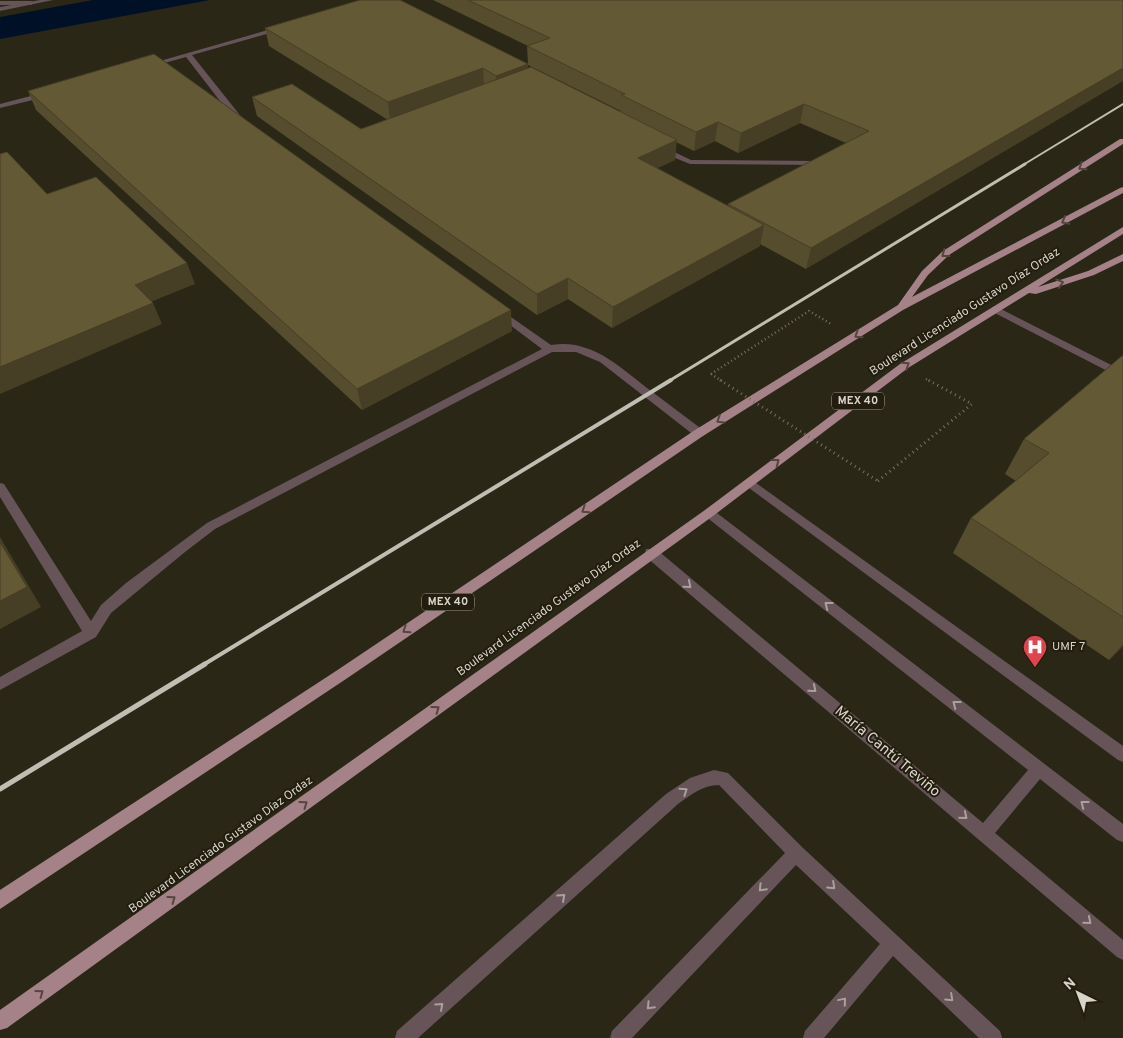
<svg xmlns="http://www.w3.org/2000/svg" width="1123" height="1038" viewBox="0 0 1123 1038" font-family="Overpass,sans-serif">
<style>
.water{fill:#001026}
.lines{fill:none;stroke-linecap:round;stroke-linejoin:round}
.path-far1{stroke:#757164;stroke-width:2.5;stroke-dasharray:1 3;stroke-linecap:butt}
.path{stroke:#757164;stroke-width:3;stroke-dasharray:1 4;stroke-linecap:butt}
.service{fill:#665458;fill-rule:evenodd}
.minor{fill:#665458;fill-rule:evenodd}
.tertiary{fill:#665458;fill-rule:evenodd}
.primary{fill:#a58188;fill-rule:evenodd}
.rail-far3{stroke:#c0bdb2;stroke-width:2}
.rail-far2{stroke:#c0bdb2;stroke-width:3}
.rail-far1{stroke:#c0bdb2;stroke-width:4}
.rail{stroke:#c0bdb2;stroke-width:5}
.path-bridge-far1{stroke:#757164;stroke-width:2.5;stroke-dasharray:1 3;stroke-linecap:butt}
.path-bridge{stroke:#757164;stroke-width:3;stroke-dasharray:1 4;stroke-linecap:butt}
.wall{fill:#564d2e;fill-rule:evenodd}
.shaded-wall{fill:#463e25}
.building{fill:#645935;stroke:#463e25}
.oneway{stroke:#56453f}
.oneway2{stroke:#aaa19c}
.labels{text-anchor:middle;dominant-baseline:central;stroke-width:4;stroke-linejoin:round;paint-order:stroke}
.shield{fill:#221d0e;stroke:#a19d92;stroke-width:1}
.shield-label{font-size:11px;font-weight:bold;fill:#d7d4ca}
.street-label{font-size:12px;fill:#d7d4ca;stroke:#221d0e}
.poi-label{font-size:12px;fill:#d7d4ca;stroke:#221d0e;text-anchor:start}
.near-street-label{font-size:15px;fill:#d7d4ca;stroke:#221d0e}
</style>
<rect width="100%" height="100%" fill="#2b2717"/>
<path class="water" d="M 93,0 L 210,0 L 0,39 L 0,17 Z"/>
<g class="lines">
<path class="path-far1" d="M 711,374 L 809,311 L 831,324
M 926,379 L 930,381"/>
<path class="path" d="M 878,481 L 972,404 L 928,380"/>
<path class="service" d="M 0,1 L 31,1 L 34,3 L 31,5 L 0,5 Z
M 282,26 L 284,27 L 284,29 L 192,55 L 243,119 L 243,123 L 237,123 L 186,57 L 150,67 L 146,65 Z
M 46,92 L 49,92 L 49,96 L 0,108 L 0,104 Z
M 658,147 L 664,147 L 691,160 L 819,161 L 823,163 L 819,165 L 690,164 L 658,151 Z
M 995,306 L 1123,371 L 1123,379 L 991,311 L 990,309 Z
M 498,308 L 551,345 C 590,338 619,366 647,388 C 666,402 684,416 703,430 L 705,433 L 703,436 L 695,436 L 600,362 L 576,352 L 552,352 L 215,529 L 185,552 L 111,613 L 96,637 L 0,690 L 0,677 L 82,631 L 0,497 L 0,483 L 4,484 L 91,621 L 101,605 L 126,583 L 207,523 L 542,349 L 494,313 L 493,311 Z
M 749,478 L 1123,746 L 1123,762 L 1118,760 L 745,485 L 743,482 Z
M 714,770 L 728,773 L 802,847 L 1000,1031 L 1002,1038 L 979,1038 L 893,956 L 824,1038 L 803,1038 L 805,1031 L 880,944 L 796,865 L 632,1038 L 610,1038 L 612,1031 L 785,853 L 719,785 C 702,785 691,795 678,804 L 418,1038 L 395,1038 L 397,1031 L 666,794 L 690,778 Z"/>
<path class="minor" d="M 709,508 L 713,510 L 1123,824 L 1123,842 L 1117,840 L 1040,779 L 995,833 L 1123,940 L 1123,960 L 1117,957 L 646,557 L 645,553 L 646,549 L 656,549 L 983,823 L 1028,770 L 705,516 L 703,513 L 705,510 Z"/>
<path class="tertiary" d="M 40,0 L 53,0 L 0,11 L 0,7 Z"/>
<path class="primary" d="M 1120,139 L 1123,139 L 1123,144 L 949,255 L 928,275 L 912,297 L 1120,188 L 1123,187 L 1123,193 L 903,310 L 703,436 L 346,679 L 0,909 L 0,890 L 336,671 L 695,430 L 898,305 L 922,271 L 943,251 Z
M 1123,227 L 1123,234 L 1038,287 L 1088,271 L 1123,254 L 1123,261 L 1094,275 L 1036,294 L 1029,293 L 908,368 L 713,516 L 7,1028 L 0,1030 L 0,1010 L 705,510 L 900,364 Z"/>
<path class="rail-far3" d="M 1023,165 L 1123,104"/>
<path class="rail-far2" d="M 669,381 L 1025,164"/>
<path class="rail-far1" d="M 203,665 L 671,380"/>
<path class="rail" d="M 0,789 L 205,664"/>
<path class="path-bridge-far1" d="M 711,374 L 722,381"/>
<path class="path-bridge" d="M 720,380 L 878,481"/>
</g>
<path class="wall" d="M 433,0 L 1123,0 L 806,269 L 760,244 L 760,246 L 612,328 L 568,299 L 537,315 L 257,116 L 252,97 L 361,129 L 388,120 L 269,46 L 265,28 L 528,64 L 527,46 L 528,46 ZM 528,65 L 621,111 L 621,112 L 528,68 ZM 800,123 L 846,143 L 728,204 L 727,206 L 657,168 L 675,160 L 676,142 L 694,151 L 715,141 L 738,153 Z
M 28,91 L 512,331 L 362,410 L 36,110 Z
M 1123,355 L 1123,646 L 1109,660 L 953,553 L 971,518 L 1016,481 L 1005,474 L 1024,439 Z"/>
<path class="shaded-wall" d="M 528,64 L 528,83 L 497,94 L 496,76 Z
M 483,68 L 484,87 L 390,121 L 388,102 Z
M 1123,68 L 1123,81 L 806,269 L 811,248 Z
M 804,104 L 800,123 L 738,153 L 741,133 Z
M 718,122 L 715,141 L 694,151 L 696,132 Z
M 677,140 L 675,160 L 636,178 L 638,158 Z
M 764,225 L 760,246 L 612,328 L 613,307 Z
M 187,263 L 195,284 L 143,305 L 135,285 Z
M 568,278 L 568,299 L 537,315 L 537,294 Z
M 153,303 L 162,324 L 0,394 L 0,367 Z
M 511,310 L 512,331 L 362,410 L 357,389 Z
M 0,537 L 41,607 L 0,629 Z
M 1123,644 L 1123,646 L 1109,660 Z"/>
<path class="building" d="M 360,0 L 400,0 L 528,64 L 496,76 L 483,68 L 388,102 L 265,28 Z
M 468,0 L 1123,0 L 1123,68 L 811,248 L 728,204 L 869,131 L 804,104 L 741,133 L 718,122 L 696,132 L 621,95 L 625,94 L 527,46 L 550,38 Z
M 154,54 L 511,310 L 357,389 L 28,91 Z
M 531,67 L 677,140 L 638,158 L 764,225 L 613,307 L 568,278 L 537,294 L 252,97 L 292,84 L 361,129 Z
M 7,152 L 47,194 L 96,177 L 187,263 L 135,285 L 153,303 L 0,367 L 0,154 Z
M 1123,355 L 1123,617 L 971,518 L 1049,453 L 1024,439 Z
M 0,542 L 27,587 L 0,601 Z"/>
<defs><path id="oneway-chevron" d="M-2-3.5L2.5 0L-2 3.5" fill="none" stroke-width="1.6" stroke-linecap="round" stroke-linejoin="round" transform="scale(1.25)"/></defs>
<g class="oneway">
<use href="#oneway-chevron" transform="translate(1082 167) rotate(147)"/>
<use href="#oneway-chevron" transform="translate(1065 221) rotate(152)"/>
<use href="#oneway-chevron" transform="translate(945 254) rotate(143)"/>
<use href="#oneway-chevron" transform="translate(1060 283) rotate(-17)"/>
<use href="#oneway-chevron" transform="translate(858 335) rotate(147)"/>
<use href="#oneway-chevron" transform="translate(906 365) rotate(-34)"/>
<use href="#oneway-chevron" transform="translate(720 420) rotate(148)"/>
<use href="#oneway-chevron" transform="translate(776 462) rotate(-37)"/>
<use href="#oneway-chevron" transform="translate(585 510) rotate(146)"/>
<use href="#oneway-chevron" transform="translate(406 630) rotate(146)"/>
<use href="#oneway-chevron" transform="translate(436 709) rotate(-36)"/>
<use href="#oneway-chevron" transform="translate(304 804) rotate(-36)"/>
<use href="#oneway-chevron" transform="translate(172 899) rotate(-36)"/>
<use href="#oneway-chevron" transform="translate(40 993) rotate(-36)"/>
</g>
<g class="oneway2">
<use href="#oneway-chevron" transform="translate(688 585) rotate(40)"/>
<use href="#oneway-chevron" transform="translate(828 605) rotate(-142)"/>
<use href="#oneway-chevron" transform="translate(813 689) rotate(40)"/>
<use href="#oneway-chevron" transform="translate(956 704) rotate(-142)"/>
<use href="#oneway-chevron" transform="translate(684 791) rotate(-34)"/>
<use href="#oneway-chevron" transform="translate(1084 804) rotate(-142)"/>
<use href="#oneway-chevron" transform="translate(964 816) rotate(40)"/>
<use href="#oneway-chevron" transform="translate(832 886) rotate(43)"/>
<use href="#oneway-chevron" transform="translate(762 888) rotate(134)"/>
<use href="#oneway-chevron" transform="translate(562 897) rotate(-42)"/>
<use href="#oneway-chevron" transform="translate(1088 921) rotate(40)"/>
<use href="#oneway-chevron" transform="translate(950 998) rotate(43)"/>
<use href="#oneway-chevron" transform="translate(843 1001) rotate(-50)"/>
<use href="#oneway-chevron" transform="translate(440 1006) rotate(-42)"/>
<use href="#oneway-chevron" transform="translate(650 1006) rotate(134)"/>
</g>
<defs>
<symbol id="hospital-pin" viewBox="-11 -11 22 30"><path d="M0 17L-7.5 6A9.5 9.5 0 1 1 7.5 6Z" fill="#e0444e" stroke="#221d0e"/><path d="M-5-5h3v3.5h4V-5h3V5h-3V1.5h-4V5h-3Z" fill="#fff"/></symbol>
</defs>
<g fill-rule="evenodd">
<use href="#hospital-pin" x="1021" y="633" width="28" height="38"/>
</g>
<g class="labels">
<g class="shield">
<rect x="832" y="392.5" width="52" height="17" rx="4"/>
<rect x="422" y="593.5" width="52" height="17" rx="4"/>
</g>
<g class="shield-label">
<text x="858" y="401">MEX 40</text>
<text x="448" y="602">MEX 40</text>
</g>
<g class="street-label">
<text transform="translate(965 312) rotate(-33)">Boulevard Licenciado Gustavo Díaz Ordaz</text>
<text transform="translate(549 608) rotate(-36)">Boulevard Licenciado Gustavo Díaz Ordaz</text>
<text transform="translate(221 845) rotate(-36)">Boulevard Licenciado Gustavo Díaz Ordaz</text>
</g>
<g class="poi-label">
<text x="1052" y="647">UMF 7</text>
</g>
<g class="near-street-label">
<text transform="translate(887 752) rotate(40)">María Cantú Treviño</text>
</g>
</g>
<g transform="translate(1078 993) rotate(318)" stroke="#221d0e" stroke-width="4" paint-order="stroke">
<path d="M0-4L9 19L0 12L-9 19Z" fill="#d7d4ca"/>
<text y="-8" font-size="14" font-weight="bold" text-anchor="middle" fill="#d7d4ca">N</text>
</g>
</svg>
